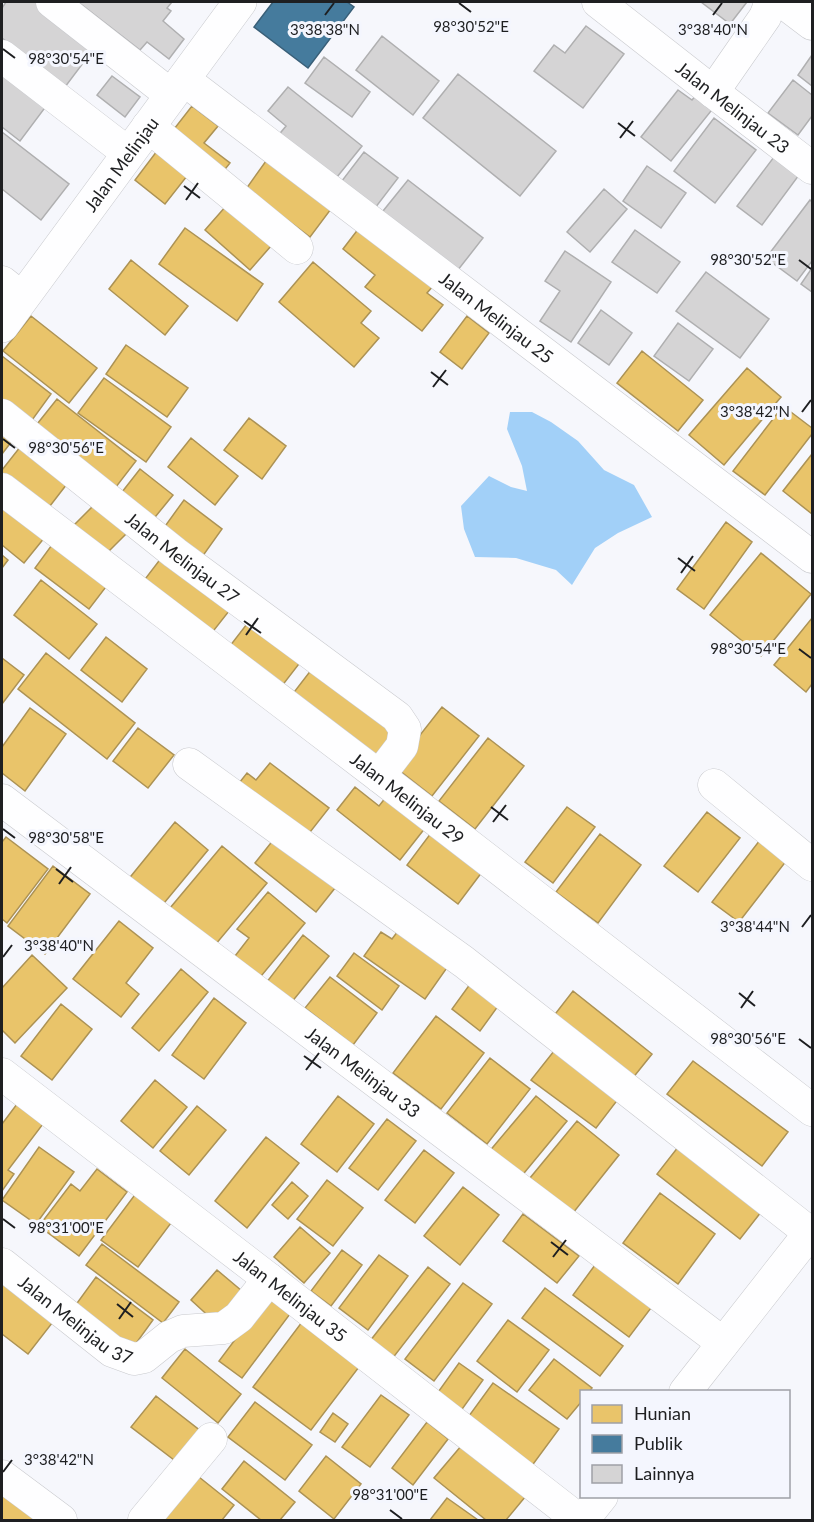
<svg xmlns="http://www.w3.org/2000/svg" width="814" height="1522" viewBox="0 0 814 1522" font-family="Lato,sans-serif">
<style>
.water{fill:#a2d0f8}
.homes{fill:#e9c46a;stroke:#ac9254;stroke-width:1.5}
.public{fill:#457b9d;stroke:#395f78;stroke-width:1.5}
.building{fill:#d5d4d5;stroke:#afafb0;stroke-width:1.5}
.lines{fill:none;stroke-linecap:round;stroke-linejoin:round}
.minor-casing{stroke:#c9cace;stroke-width:33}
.tertiary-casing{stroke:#c9cace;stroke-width:34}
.minor{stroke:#fefeff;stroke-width:32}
.tertiary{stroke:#fefeff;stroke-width:33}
.ticks{fill:none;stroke:#1e1f21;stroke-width:2}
.labels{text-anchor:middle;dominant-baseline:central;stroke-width:6;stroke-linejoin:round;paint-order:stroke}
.street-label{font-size:18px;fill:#1e1f21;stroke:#f4f6fe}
.ticks-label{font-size:15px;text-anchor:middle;fill:#1e1f21;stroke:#f4f6fe;stroke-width:6;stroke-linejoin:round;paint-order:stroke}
</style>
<rect width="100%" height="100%" fill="#f6f7fc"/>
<path class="water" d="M 510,412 L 532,412 L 551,422 L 578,441 L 604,470 L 634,485 L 652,517 L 618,533 L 595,548 L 572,585 L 556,570 L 516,558 L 475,557 L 464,529 L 461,506 L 489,476 L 511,487 L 527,491 L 522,466 L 507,429 Z"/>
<path class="homes" d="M 192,106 L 218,126 L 204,143 L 230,163 L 218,178 L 167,138 Z
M 160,147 L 191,171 L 165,204 L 135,180 Z
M 266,161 L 331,209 L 310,237 L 246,189 Z
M 226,206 L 271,246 L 250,270 L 205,230 Z
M 185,228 L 263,284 L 237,321 L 159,264 Z
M 359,228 L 433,286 L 427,293 L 443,305 L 422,331 L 365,287 L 375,275 L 343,249 Z
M 131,260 L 188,306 L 165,335 L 109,289 Z
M 313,262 L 371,311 L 361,323 L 379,338 L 354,367 L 279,302 Z
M 31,316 L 97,368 L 69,403 L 3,351 Z
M 467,316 L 489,333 L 462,369 L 440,352 Z
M 126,345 L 188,388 L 167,417 L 106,374 Z
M 642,351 L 703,400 L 678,431 L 617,383 Z
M 2,356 L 51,394 L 27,427 L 2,408 Z
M 747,368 L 781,397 L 724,465 L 689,435 Z
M 104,378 L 171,427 L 146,462 L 78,413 Z
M 57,399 L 136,461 L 109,496 L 30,433 Z
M 783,406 L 812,428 L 812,434 L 765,495 L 733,471 Z
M 249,418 L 286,446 L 262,479 L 224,450 Z
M 2,426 L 15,437 L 2,454 Z
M 191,438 L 238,476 L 215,505 L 168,467 Z
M 24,442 L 70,480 L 43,515 L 2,481 L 2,470 Z
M 812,454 L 812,514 L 783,491 Z
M 140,469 L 173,495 L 147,527 L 115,501 Z
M 2,495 L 49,532 L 24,563 L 2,545 Z
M 184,500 L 222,529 L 202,557 L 163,529 Z
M 98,501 L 128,532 L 101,559 L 71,528 Z
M 726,522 L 752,542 L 704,609 L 677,589 Z
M 57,538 L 112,579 L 89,609 L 35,568 Z
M 165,553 L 233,606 L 207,639 L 139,587 Z
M 761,553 L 811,594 L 761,656 L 710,615 Z
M 2,555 L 8,560 L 2,568 Z
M 41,580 L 97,624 L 69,659 L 14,615 Z
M 812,618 L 812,684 L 806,692 L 774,665 Z
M 250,620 L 302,660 L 278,691 L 226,651 Z
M 106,637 L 147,669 L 122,702 L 81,670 Z
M 46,653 L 135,723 L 107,759 L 18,689 Z
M 2,658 L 24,675 L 2,704 Z
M 315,665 L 398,727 L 372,762 L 288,700 Z
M 442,707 L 479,736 L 432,796 L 395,767 Z
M 30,708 L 66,734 L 25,791 L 2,773 L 2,747 Z
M 138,728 L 174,755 L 148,788 L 113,761 Z
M 488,738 L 524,766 L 475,829 L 439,801 Z
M 270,763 L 329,808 L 303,841 L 232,792 L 247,773 L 256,780 Z
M 355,787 L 379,806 L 390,792 L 429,823 L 400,860 L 337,810 Z
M 567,807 L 595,827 L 553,883 L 525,862 Z
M 707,812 L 740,838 L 698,892 L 664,866 Z
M 175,822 L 208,850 L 160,908 L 127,881 Z
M 437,825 L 485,868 L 458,904 L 407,865 Z
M 600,834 L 641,865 L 598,923 L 556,892 Z
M 6,837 L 48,869 L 7,923 L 2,919 L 2,842 Z
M 274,839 L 335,888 L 316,912 L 255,863 Z
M 760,840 L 787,860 L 739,922 L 712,902 Z
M 222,846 L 267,883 L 210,951 L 165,914 Z
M 53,866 L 90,894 L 45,954 L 8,926 Z
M 268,892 L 305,923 L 257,981 L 232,960 L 249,938 L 237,929 Z
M 119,921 L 153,948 L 126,983 L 139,994 L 121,1017 L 73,979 Z
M 401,927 L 451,962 L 425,999 L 364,956 L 381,932 L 392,939 Z
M 303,935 L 329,956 L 291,1003 L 266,983 Z
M 354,953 L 399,986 L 382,1010 L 337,976 Z
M 32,955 L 67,988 L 15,1043 L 2,1030 L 2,988 Z
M 181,969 L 208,992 L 159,1051 L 132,1028 Z
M 330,977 L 377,1013 L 353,1045 L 305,1008 Z
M 473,980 L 501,1002 L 480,1031 L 452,1009 Z
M 573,991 L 652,1054 L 628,1084 L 549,1022 Z
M 214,998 L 246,1023 L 204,1079 L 172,1055 Z
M 61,1004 L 92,1029 L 52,1080 L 21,1056 Z
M 436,1016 L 484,1053 L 441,1109 L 393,1073 Z
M 554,1051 L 619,1098 L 596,1128 L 531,1080 Z
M 490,1058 L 530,1089 L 487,1144 L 447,1113 Z
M 693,1061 L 788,1132 L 762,1166 L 667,1094 Z
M 155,1080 L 187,1107 L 153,1148 L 121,1121 Z
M 338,1096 L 374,1124 L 337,1172 L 301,1144 Z
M 536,1096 L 567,1121 L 520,1178 L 488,1153 Z
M 20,1100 L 46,1120 L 8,1170 L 14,1174 L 2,1191 L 2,1124 Z
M 197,1106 L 226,1130 L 189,1175 L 160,1151 Z
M 387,1119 L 416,1141 L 378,1190 L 349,1168 Z
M 577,1121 L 619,1155 L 573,1213 L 530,1178 Z
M 266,1137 L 299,1163 L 247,1228 L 215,1201 Z
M 682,1142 L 765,1207 L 740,1239 L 657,1174 Z
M 39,1147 L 74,1172 L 36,1224 L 2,1200 Z
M 424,1150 L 454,1173 L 415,1223 L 385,1200 Z
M 97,1169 L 127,1192 L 79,1256 L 39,1226 L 71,1184 L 80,1191 Z
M 327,1180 L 363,1208 L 333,1246 L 297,1219 Z
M 292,1182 L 308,1196 L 288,1219 L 272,1205 Z
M 463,1187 L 499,1215 L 460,1265 L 424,1236 Z
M 137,1192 L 174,1219 L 138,1267 L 101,1240 Z
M 660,1193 L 715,1234 L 678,1284 L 623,1243 Z
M 523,1214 L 579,1256 L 557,1283 L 503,1241 Z
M 300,1227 L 330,1253 L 304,1283 L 274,1257 Z
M 102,1244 L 179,1302 L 163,1323 L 86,1265 Z
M 342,1250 L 362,1265 L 331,1306 L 311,1291 Z
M 379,1255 L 408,1276 L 368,1330 L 339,1308 Z
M 595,1265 L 651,1308 L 629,1337 L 573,1295 Z
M 428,1267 L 450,1284 L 392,1359 L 370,1341 Z
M 217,1270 L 242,1291 L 215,1322 L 191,1300 Z
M 2,1276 L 56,1318 L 28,1354 L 2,1334 Z
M 96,1277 L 153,1320 L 129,1353 L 72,1310 Z
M 463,1283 L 492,1304 L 434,1381 L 405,1359 Z
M 545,1288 L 623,1346 L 600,1376 L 522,1318 Z
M 267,1297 L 290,1314 L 242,1378 L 219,1361 Z
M 508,1320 L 549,1350 L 517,1392 L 477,1361 Z
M 302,1322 L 359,1367 L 311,1430 L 253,1387 Z
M 185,1349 L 241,1394 L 218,1423 L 162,1378 Z
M 554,1359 L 592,1388 L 589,1392 L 582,1392 L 582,1401 L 567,1419 L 529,1390 Z
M 459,1363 L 483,1380 L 460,1412 L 436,1395 Z
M 493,1383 L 559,1429 L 531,1467 L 466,1420 Z
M 381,1395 L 409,1415 L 370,1467 L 342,1447 Z
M 156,1396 L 202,1432 L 178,1463 L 131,1427 Z
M 255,1402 L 312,1445 L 285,1480 L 228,1437 Z
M 333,1413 L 348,1424 L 335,1442 L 320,1432 Z
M 427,1422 L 448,1439 L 413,1485 L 392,1468 Z
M 467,1439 L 530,1491 L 506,1520 L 486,1520 L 434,1478 Z
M 326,1456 L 361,1484 L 334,1519 L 299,1491 Z
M 244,1461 L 295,1502 L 280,1520 L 261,1520 L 222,1489 Z
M 194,1473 L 234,1505 L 222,1520 L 156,1520 Z
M 5,1491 L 38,1520 L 2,1520 L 2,1495 Z
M 447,1498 L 478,1520 L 430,1520 Z"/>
<path class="public" d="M 273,2 L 347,2 L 354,7 L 308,68 L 254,27 Z"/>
<path class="building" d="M 6,2 L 39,2 L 96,46 L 65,87 L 2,38 L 2,8 Z
M 78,2 L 172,2 L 167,8 L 171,11 L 163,21 L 184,39 L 169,59 L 147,42 L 140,50 Z
M 701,2 L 747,2 L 730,24 Z
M 586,26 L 624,54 L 583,108 L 534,71 L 554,45 L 565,53 Z
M 382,36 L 439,81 L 413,115 L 356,70 Z
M 812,55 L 812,86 L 798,75 Z
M 324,57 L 370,92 L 352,117 L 305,83 Z
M 2,71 L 47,105 L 20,141 L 2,127 Z
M 458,74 L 556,151 L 520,196 L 423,118 Z
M 112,76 L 140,97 L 125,117 L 97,95 Z
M 793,80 L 812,95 L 812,116 L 798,135 L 768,113 Z
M 288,87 L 362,146 L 333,182 L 277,137 L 286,126 L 268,111 Z
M 678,90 L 692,100 L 698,93 L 715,106 L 671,161 L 641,137 Z
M 714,118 L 756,150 L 715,203 L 674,171 Z
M 2,132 L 69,184 L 41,220 L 2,189 Z
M 364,152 L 398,178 L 372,212 L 338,186 Z
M 777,153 L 802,171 L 762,225 L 737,206 Z
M 647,166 L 686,193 L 661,228 L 623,201 Z
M 408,180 L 483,238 L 454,275 L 379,216 Z
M 604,189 L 627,209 L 590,252 L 567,232 Z
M 810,200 L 812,202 L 812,261 L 797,281 L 766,258 Z
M 635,230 L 680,262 L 657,293 L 612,262 Z
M 565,251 L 611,282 L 571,342 L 540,321 L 560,291 L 545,281 Z
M 812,268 L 812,292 L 801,284 Z
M 706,272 L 769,319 L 740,358 L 676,311 Z
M 601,310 L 632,333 L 609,365 L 578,343 Z
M 678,323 L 713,349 L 689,381 L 654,356 Z"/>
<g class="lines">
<defs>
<g id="minor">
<path d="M 52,2 L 171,95"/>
<path id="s1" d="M 598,2 L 713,92 L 812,168"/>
<path d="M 783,2 L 812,24"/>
<path d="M 2,56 L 128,153"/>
<path id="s2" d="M 183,79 L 812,557"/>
<path d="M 713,92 L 765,17 L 769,7 L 769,2"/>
<path d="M 148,126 L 297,248"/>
<path d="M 2,282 L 22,298"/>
<path id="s3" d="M 2,415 L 175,553 L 397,717 L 405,729 L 402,746 L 379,776"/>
<path id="s4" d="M 2,489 L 379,776 L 812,1110"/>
<path d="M 189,764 L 464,962 L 810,1233"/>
<path d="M 714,785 L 812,865"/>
<path id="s5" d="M 2,800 L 723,1343"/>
<path id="s6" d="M 2,1074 L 269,1279 L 579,1520"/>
<path id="s7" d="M 2,1264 L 112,1351 L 134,1359 L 144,1357 L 169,1337 L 183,1331 L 224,1328 L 239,1317 L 269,1279"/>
<path d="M 685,1392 L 812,1230"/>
<path d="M 2,1476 L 61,1520"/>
<path d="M 144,1520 L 211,1439"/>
<path d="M 583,1520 L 602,1496"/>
</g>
<g id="tertiary">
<path id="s8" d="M 2,326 L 240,2"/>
</g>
</defs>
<use href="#minor" class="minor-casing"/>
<use href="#tertiary" class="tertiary-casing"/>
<use href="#minor" class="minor"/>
<use href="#tertiary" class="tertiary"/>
</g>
<path class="ticks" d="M 459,3 L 471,12M 325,15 L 334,3M 713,15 L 722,3M 3,49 L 15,58M 618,123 L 635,136M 620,138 L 633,121M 184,186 L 200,198M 186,200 L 198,183M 799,260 L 811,269M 431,372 L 448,385M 433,387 L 446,370M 802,412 L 811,400M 3,439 L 15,448M 678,558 L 695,571M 681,573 L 693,556M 244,621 L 261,633M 246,635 L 258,618M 799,649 L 811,658M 491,807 L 508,820M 493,822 L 506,805M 3,829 L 15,838M 56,869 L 73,882M 59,884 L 71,867M 802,927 L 811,915M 3,957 L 12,945M 739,993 L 755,1006M 741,1008 L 753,991M 799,1039 L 811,1048M 304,1056 L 321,1068M 306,1070 L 319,1053M 3,1219 L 15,1228M 551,1242 L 568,1255M 553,1257 L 566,1240M 117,1304 L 133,1317M 119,1319 L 131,1302M 3,1472 L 12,1460M 390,1510 L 402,1519"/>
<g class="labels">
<g class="street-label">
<text stroke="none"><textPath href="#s1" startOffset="171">Jalan Melinjau 23</textPath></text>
<text stroke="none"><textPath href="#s8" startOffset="201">Jalan Melinjau</textPath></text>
<text stroke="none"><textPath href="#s2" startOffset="394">Jalan Melinjau 25</textPath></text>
<text stroke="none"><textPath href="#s3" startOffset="230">Jalan Melinjau 27</textPath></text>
<text stroke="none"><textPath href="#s4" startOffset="510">Jalan Melinjau 29</textPath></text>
<text stroke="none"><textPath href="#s5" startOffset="452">Jalan Melinjau 33</textPath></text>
<text stroke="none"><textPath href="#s6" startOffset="364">Jalan Melinjau 35</textPath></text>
<text stroke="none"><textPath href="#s7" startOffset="93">Jalan Melinjau 37</textPath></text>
</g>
</g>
<g class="ticks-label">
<text x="471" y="32">98°30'52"E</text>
<text x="325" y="35">3°38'38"N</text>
<text x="713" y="35">3°38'40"N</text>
<text x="66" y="64">98°30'54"E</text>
<text x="748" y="265">98°30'52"E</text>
<text x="755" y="417">3°38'42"N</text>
<text x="66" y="453">98°30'56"E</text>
<text x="748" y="654">98°30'54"E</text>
<text x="66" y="843">98°30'58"E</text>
<text x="755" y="932">3°38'44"N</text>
<text x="59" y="951">3°38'40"N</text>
<text x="748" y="1044">98°30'56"E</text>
<text x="66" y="1233">98°31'00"E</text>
<text x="59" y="1465">3°38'42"N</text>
<text x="390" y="1500">98°31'00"E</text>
</g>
<rect width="814" height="1522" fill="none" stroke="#1e1f21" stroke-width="6"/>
<rect x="580" y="1390" width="210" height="108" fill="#f4f6fe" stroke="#9ea0a6" stroke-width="1.5"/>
<rect x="592" y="1405" width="30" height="18" fill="#e9c46a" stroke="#9ea0a6" stroke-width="1.5"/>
<text x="634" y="1420" font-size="18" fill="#1e1f21">Hunian</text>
<rect x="592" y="1435" width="30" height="18" fill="#457b9d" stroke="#9ea0a6" stroke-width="1.5"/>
<text x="634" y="1450" font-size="18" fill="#1e1f21">Publik</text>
<rect x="592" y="1465" width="30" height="18" fill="#d5d4d5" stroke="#9ea0a6" stroke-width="1.5"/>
<text x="634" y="1480" font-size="18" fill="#1e1f21">Lainnya</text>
</svg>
